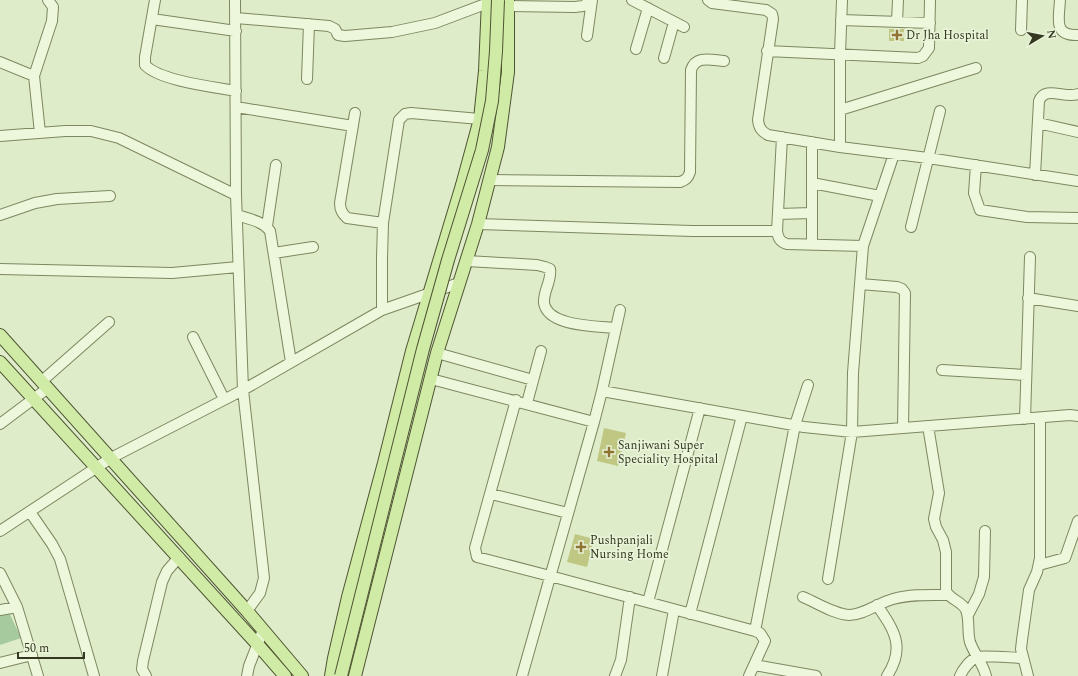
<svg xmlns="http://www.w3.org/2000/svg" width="1078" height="676" viewBox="0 0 1078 676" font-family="Spectral,serif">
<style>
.green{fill:#a6c99d}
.building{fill:#bfc782}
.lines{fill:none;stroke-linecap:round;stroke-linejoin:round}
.minor-casing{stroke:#7e875f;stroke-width:12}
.major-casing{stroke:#4f5533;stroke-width:14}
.minor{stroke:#ecf7dc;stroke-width:10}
.major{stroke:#d0eba5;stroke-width:12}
.major-bridge-casing{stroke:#4f5533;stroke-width:14;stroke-linecap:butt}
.major-bridge{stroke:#d0eba5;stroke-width:12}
.poi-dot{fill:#917433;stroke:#e8f3d8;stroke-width:1.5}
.labels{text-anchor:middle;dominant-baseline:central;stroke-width:3.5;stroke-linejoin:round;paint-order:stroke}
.poi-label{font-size:12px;fill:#343821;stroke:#e8f3d8;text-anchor:start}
</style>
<rect width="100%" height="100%" fill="#deecc9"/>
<path class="green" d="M 6,606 L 21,638 L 0,645 L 0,608 Z"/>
<path class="building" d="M 889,29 L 904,29 L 904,41 L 889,41 Z
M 604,428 L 626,433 L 618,466 L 597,461 Z
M 575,534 L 594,539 L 587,567 L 567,562 Z"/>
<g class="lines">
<defs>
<path id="minor" d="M 155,0 L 145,57 L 145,65 C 160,81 214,87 236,91
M 235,0 L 236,195 L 243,390 L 264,578 L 260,593 L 247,611
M 632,0 L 684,27
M 708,0 L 712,3 L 766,10 L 772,14 L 773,19 L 758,120 C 759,128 761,131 768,135 L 840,147
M 842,0 L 840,54 L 840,147 L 928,158 L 1078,181
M 1060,0 C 1059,19 1053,36 1078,35
M 508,6 L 575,7 L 583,6 L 592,0
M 236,18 L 329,26 L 335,29 L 338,35 L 345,36 L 392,32 L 435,23 L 488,3
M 152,19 L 236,31
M 841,20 L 930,23
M 897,22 L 898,0
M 1021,30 L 1022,0
M 587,36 L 592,0
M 636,49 L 648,8
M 767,51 L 918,58 L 923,56 L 929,48 L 930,0
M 664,58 L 674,22
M 0,62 L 34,76 L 40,133
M 34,76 L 52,21 L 53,7 L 48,0
M 307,79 L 309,24
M 236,107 L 353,126
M 840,110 L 976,68
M 355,113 L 340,203 C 340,210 342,213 347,218 L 383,223
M 1038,123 L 1078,132
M 0,136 L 65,131 L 91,131 L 119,138 L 236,195
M 782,137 L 777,231 C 778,238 780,242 787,244 L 863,246
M 812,142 L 812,244
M 976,165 L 974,193 L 980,210 L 1027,217 L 1078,218
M 1035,175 L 1039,101 C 1045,85 1065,99 1078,94
M 489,180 L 680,182 C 686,180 688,178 690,172 L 691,70 C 696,55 711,60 724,61
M 812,183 L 880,196
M 778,214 L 812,213
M 0,215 L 35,203 L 57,199 L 110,196
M 237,215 C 248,219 263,221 270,231 L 291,362
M 478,224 L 692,231 L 777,231
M 267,226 L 276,165
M 911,227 L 940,111
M 274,253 L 313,247
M 467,261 L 537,265 L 545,267 L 550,269 C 552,281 543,291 544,303 C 548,327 597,326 616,328
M 0,269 L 172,273 L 238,267
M 860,284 L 897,287 L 902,289 L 905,293 L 903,428
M 1028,298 L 1078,306
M 382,310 L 382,258 L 383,223 L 399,120 L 405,114 L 411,113 L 480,119
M 193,337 L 224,399
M 437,353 L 533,380
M 942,370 L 1026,375
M 431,379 L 594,422
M 42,381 L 109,322
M 602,391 L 620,310
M 516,400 L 475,548 L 477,557 L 550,576 L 755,631 L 795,425 L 808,385
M 527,403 L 541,351
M 1025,419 L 1030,257
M 0,424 L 48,388
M 928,426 L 939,493 L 934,519 L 936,527 L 943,540 L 946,552 L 946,591 C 950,600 962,601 966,610 C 970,620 967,632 970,642 C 974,654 983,663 986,676
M 491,494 L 568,513
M 30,512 L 52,544 L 60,559 L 94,676
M 0,531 L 111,458 L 243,390 L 382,310 L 459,283
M 1039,565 L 1065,558 L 1078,521
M 0,573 L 17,607 L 38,676
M 828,579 L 852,432 L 853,373 L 863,246 L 894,154
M 803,597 C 817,603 834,614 849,615 C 864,615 878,603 893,599 C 911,594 930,595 948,595
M 648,602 L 700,408
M 877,605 C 894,630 906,647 887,676
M 0,610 L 17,607
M 690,614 L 742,416
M 968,615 L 979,594 L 984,577 L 985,531
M 0,663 L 32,655
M 754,665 L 816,676
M 146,676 L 142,669 L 143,661 L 162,582 L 167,571 L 179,557
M 247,676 L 249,666 L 263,630
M 522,676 L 594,422 L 602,391 L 804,427 L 852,432 L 1070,415 L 1078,416
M 615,676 L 621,660 L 630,597
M 662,676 L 674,610
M 749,676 L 765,641 L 760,633 L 755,631
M 960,676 C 963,669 970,660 977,657 C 982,655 1015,658 1023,658
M 1028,676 L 1021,649 L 1022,640 L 1029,590 L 1037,572 L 1040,558 L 1040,418"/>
<path id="major" d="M 0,335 L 247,611 L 302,676
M 0,362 L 258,645 L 285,676
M 331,676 L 334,658 L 348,597 L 384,463 L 412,351 L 462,185 L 480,119 L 485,71 L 488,0
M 355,676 L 437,353 L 478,224 L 498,147 L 508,72 L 508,0"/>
</defs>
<use href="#minor" class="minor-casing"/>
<use href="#major" class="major-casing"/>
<use href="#minor" class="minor"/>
<use href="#major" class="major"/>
<defs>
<path id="major-bridge" d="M 341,676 L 423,349 L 448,260 L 482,150 L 492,101 L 496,51 L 498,0"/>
</defs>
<use href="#major-bridge" class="major-bridge-casing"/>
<use href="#major-bridge" class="major-bridge"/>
</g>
<g class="poi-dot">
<path d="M895 29h4v4h4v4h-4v4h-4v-4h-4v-4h4z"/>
<path d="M607 446h4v4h4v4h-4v4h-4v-4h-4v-4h4z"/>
<path d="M579 541h4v4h4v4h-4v4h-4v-4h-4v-4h4z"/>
</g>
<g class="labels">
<g class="poi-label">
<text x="906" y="35">Dr Jha Hospital</text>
<text x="618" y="445">Sanjiwani Super<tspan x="618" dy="14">Speciality Hospital</tspan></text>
<text x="590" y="540">Pushpanjali<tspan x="590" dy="14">Nursing Home</tspan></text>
</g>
</g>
<g transform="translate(1042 36) rotate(80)" stroke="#e8f3d8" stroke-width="3" paint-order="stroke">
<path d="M0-3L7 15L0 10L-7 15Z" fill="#343821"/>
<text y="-6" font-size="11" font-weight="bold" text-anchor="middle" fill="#343821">N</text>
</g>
<path d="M18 652v6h66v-6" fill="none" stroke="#343821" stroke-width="2"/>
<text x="24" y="652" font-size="12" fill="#343821" stroke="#e8f3d8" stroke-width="3" paint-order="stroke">50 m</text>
</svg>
